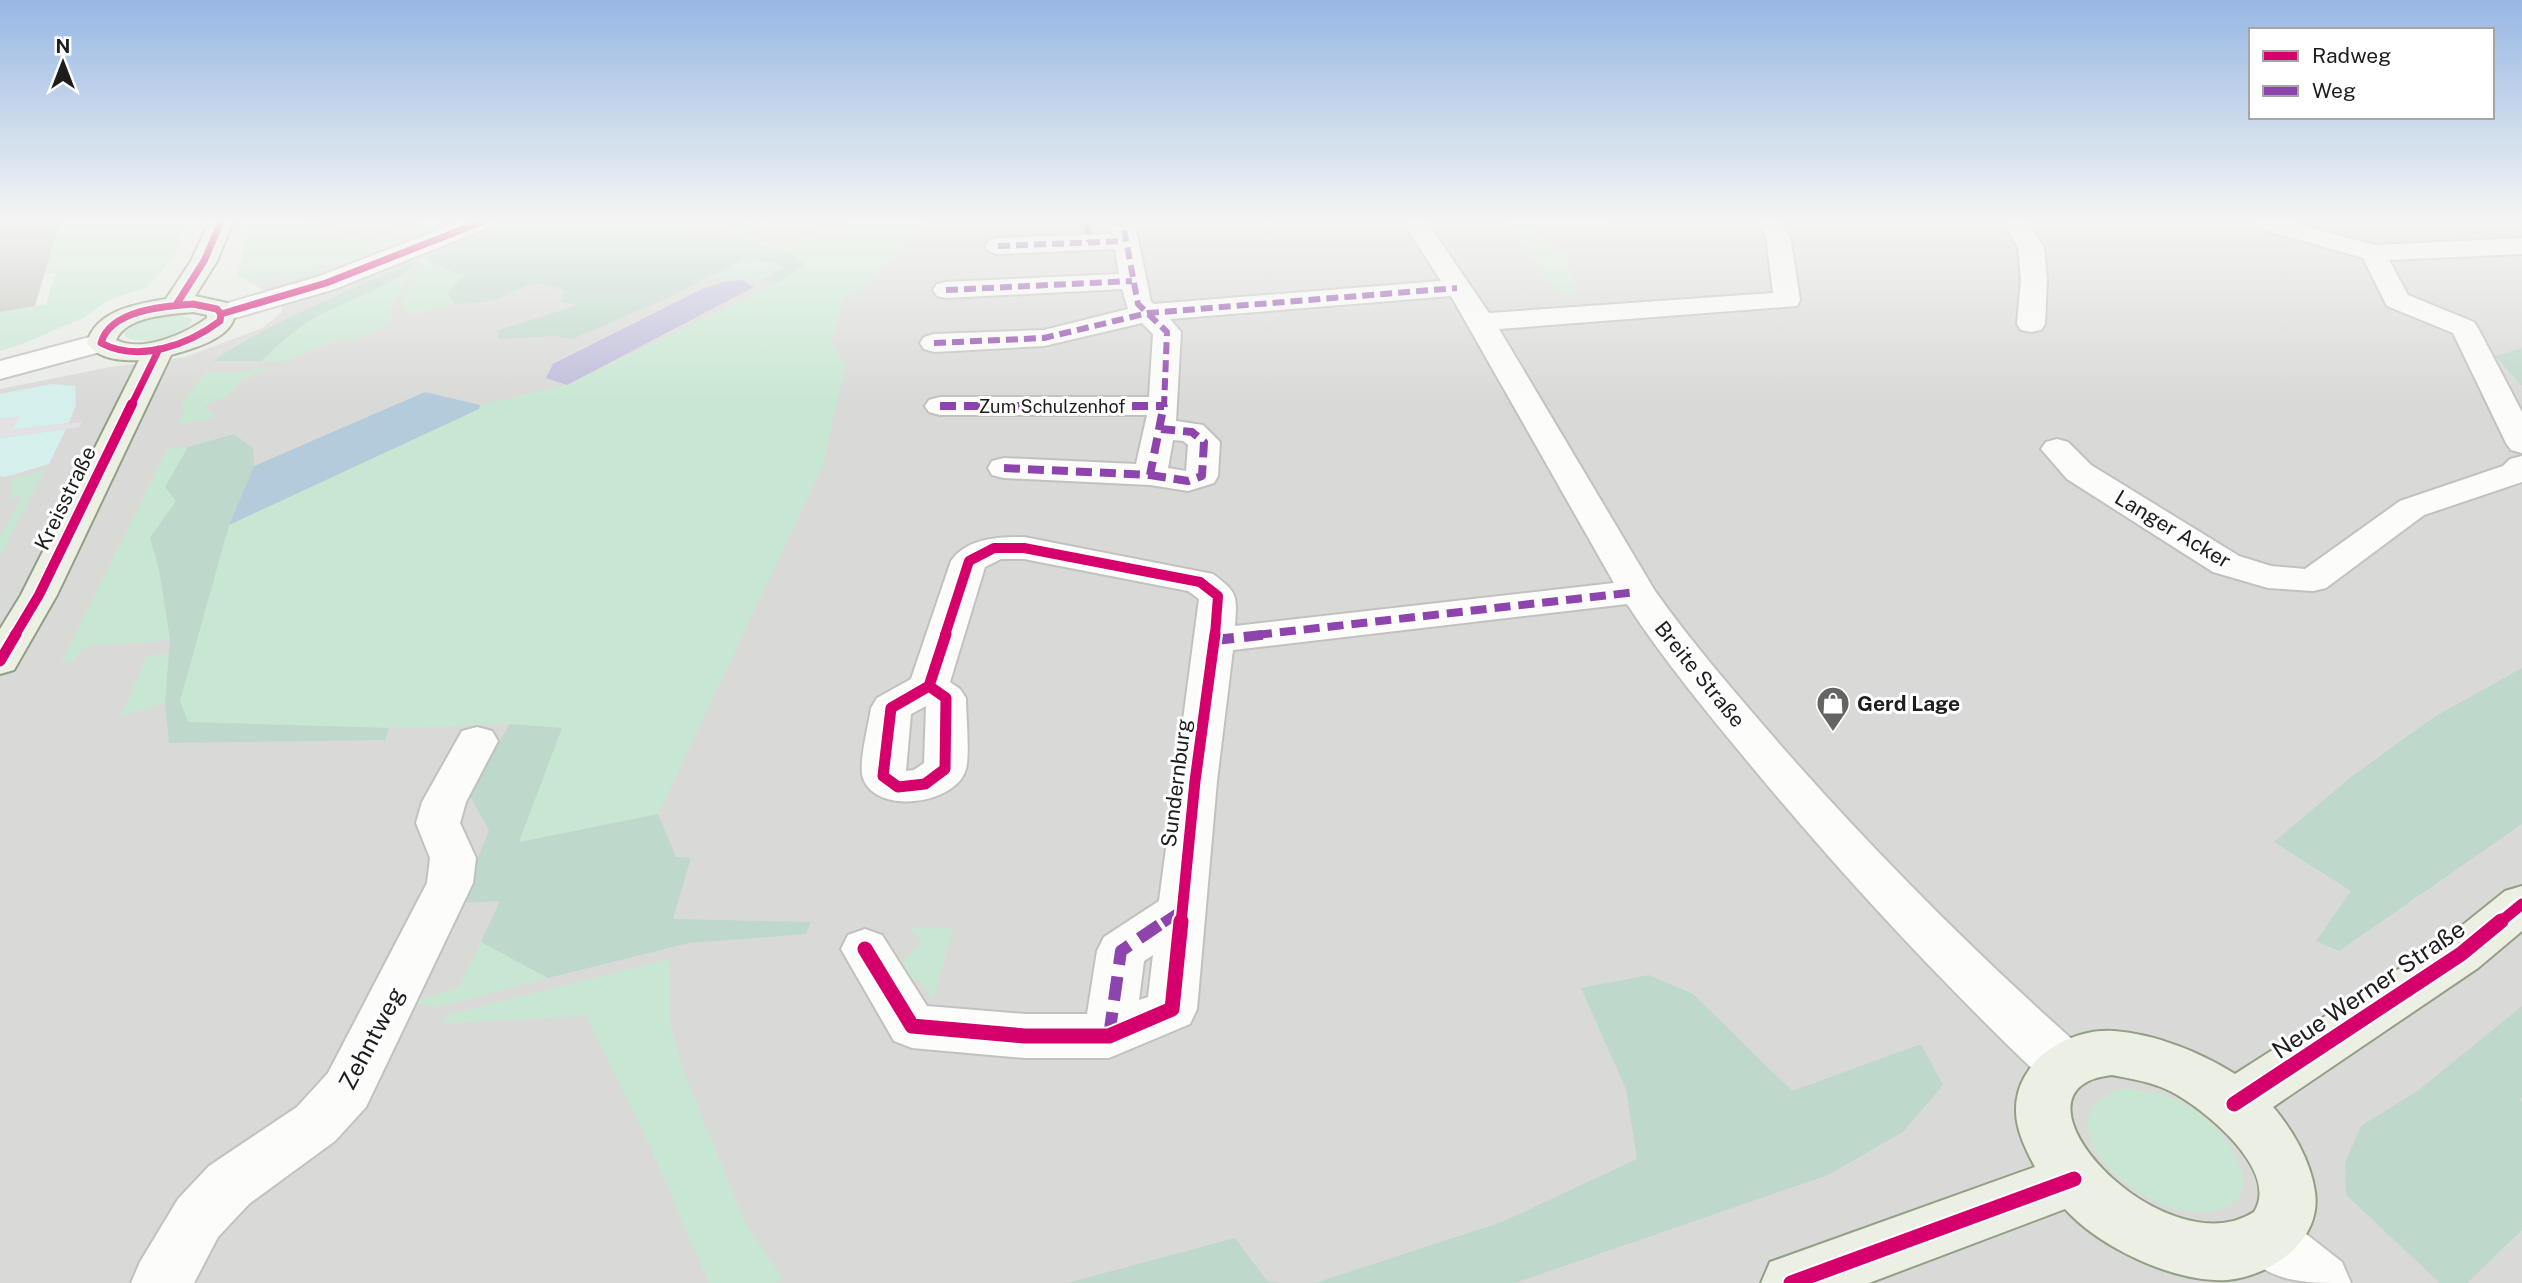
<svg xmlns="http://www.w3.org/2000/svg" width="2522" height="1283" viewBox="0 0 2522 1283" font-family="'Public Sans',sans-serif">
<style>
.residential{fill:#d9dad7}
.grass{fill:#c8e7d2}
.forest{fill:#bed8cb}
.park{fill:#d4efec}
.pitch{fill:#b4cbdc}
.plaza{fill:#e4e1e3}
.water{fill:#bebcdb}
.building{fill:#c4c6c1}
.lines{fill:none;stroke-linecap:round;stroke-linejoin:round}
.minor-casing{stroke:#c1c2c0;stroke-width:4}
.major-casing{stroke:#919f84;stroke-width:4}
.minor{fill:#fcfcfb;fill-rule:evenodd}
.major{fill:#ebefe4;fill-rule:evenodd}
.quiet-far3{stroke:#8e44ad;stroke-width:6;stroke-dasharray:12 6;stroke-linecap:butt}
.quiet-far2{stroke:#8e44ad;stroke-width:8;stroke-dasharray:16 8;stroke-linecap:butt}
.quiet-far1{stroke:#8e44ad;stroke-width:10;stroke-dasharray:19 10;stroke-linecap:butt}
.quiet{stroke:#8e44ad;stroke-width:12;stroke-dasharray:24 12;stroke-linecap:butt}
.cycleway-far3-casing{stroke:#fff;stroke-width:10}
.cycleway-far2-casing{stroke:#fff;stroke-width:13}
.cycleway-far1-casing{stroke:#fff;stroke-width:16}
.cycleway-casing{stroke:#fff;stroke-width:19}
.cycleway-far3{stroke:#d6006c;stroke-width:7}
.cycleway-far2{stroke:#d6006c;stroke-width:10}
.cycleway-far1{stroke:#d6006c;stroke-width:11}
.cycleway{stroke:#d6006c;stroke-width:15}
.labels{text-anchor:middle;dominant-baseline:central;stroke-width:6;stroke-linejoin:round;paint-order:stroke}
.far-street-label{font-size:18px;fill:#1d1d1d;stroke:#fff}
.street-label{font-size:21px;fill:#1d1d1d;stroke:#fff}
.poi-label{font-size:21px;font-weight:bold;fill:#1d1d1d;stroke:#fff;text-anchor:start}
.near-street-label{font-size:24px;fill:#1d1d1d;stroke:#fff}
</style>
<rect width="100%" height="100%" fill="#e8ebe5"/>
<path class="residential" d="M 250,222 L 2522,222 L 2522,1283 L 0,1283 L 0,389 L 110,367 L 185,357 L 262,328 L 281,313 L 283,302 L 238,275 Z"/>
<path class="grass" d="M 60,222 L 187,222 L 173,258 L 148,287 L 107,301 L 83,318 L 22,344 L 0,351 L 0,312 L 46,304 L 55,273 L 45,274 Z
M 250,222 L 309,222 L 367,243 L 423,222 L 443,222 C 392,243 330,274 275,280 C 261,282 251,276 238,275 Z
M 751,222 L 756,222 L 747,231 L 749,239 C 777,246 798,244 823,230 L 830,233 L 850,222 L 924,222 L 859,293 L 844,297 L 831,344 L 845,365 L 823,465 L 658,814 L 518,843 L 561,728 L 510,724 L 389,728 L 188,722 L 180,701 L 229,525 L 479,409 L 480,405 L 567,385 L 779,282 L 800,268 L 798,260 L 792,253 L 721,237 Z
M 1507,222 L 1608,222 L 1609,224 L 1530,229 L 1565,257 L 1578,293 L 1557,293 Z
M 748,257 L 785,266 L 763,280 L 709,276 Z
M 423,258 L 464,276 L 447,293 L 454,304 C 435,308 423,317 403,310 L 402,300 Z
M 413,267 L 390,309 L 391,318 L 382,329 L 352,341 L 343,338 L 284,362 L 261,361 C 270,353 278,341 288,334 C 327,307 374,294 413,267 Z
M 178,314 L 192,319 C 188,340 142,345 125,337 L 125,332 L 140,322 Z
M 262,367 L 273,367 L 243,379 L 228,395 L 203,406 L 215,417 L 177,425 L 185,410 L 181,405 L 205,373 L 248,372 Z
M 188,447 L 165,487 L 176,501 L 150,538 L 159,569 L 170,640 L 85,646 L 74,660 L 61,663 L 168,448 Z
M 45,470 L 0,556 L 0,537 L 23,496 L 10,498 L 13,488 L 10,481 Z
M 169,653 L 165,703 L 121,716 L 147,656 Z
M 910,927 L 953,929 L 933,1000 L 919,980 L 900,980 L 904,961 L 922,942 Z
M 481,942 L 548,978 L 437,1007 L 411,1002 L 459,988 Z
M 670,959 L 670,1025 L 686,1078 L 746,1225 L 783,1280 L 775,1283 L 709,1283 L 651,1148 L 586,1016 L 443,1023 L 447,1015 Z
M 2120,1089 C 2146,1089 2169,1094 2191,1108 C 2223,1127 2277,1199 2213,1211 C 2147,1224 2032,1123 2120,1089 Z"/>
<path class="forest" d="M 509,222 L 656,222 L 792,253 L 804,264 L 779,282 L 763,280 L 784,266 L 748,257 L 665,299 L 573,339 L 555,336 L 497,339 L 499,330 L 578,305 L 560,302 L 564,290 C 529,276 524,290 494,300 C 482,304 466,303 454,304 L 447,293 L 463,276 L 423,258 Z
M 415,262 C 406,282 337,304 316,317 C 294,330 279,344 261,361 L 213,361 C 277,318 345,292 415,262 Z
M 2522,348 L 2522,386 L 2495,356 Z
M 234,434 L 253,448 L 254,466 L 229,525 L 180,701 L 188,722 L 389,728 L 385,740 L 169,743 L 165,703 L 170,639 L 159,569 L 150,538 L 176,501 L 165,487 L 188,447 Z
M 2522,668 L 2522,824 L 2339,951 L 2316,941 L 2351,891 L 2274,842 L 2351,777 L 2434,717 Z
M 510,724 L 562,728 L 519,842 L 658,814 L 676,857 L 691,858 L 673,919 L 811,922 L 806,934 L 689,943 L 548,978 L 481,942 L 500,901 L 460,903 L 489,830 L 468,793 Z
M 1649,975 L 1693,994 L 1792,1091 L 1921,1044 L 1943,1085 L 1903,1132 L 1828,1175 L 1515,1283 L 1315,1283 L 1502,1222 L 1637,1159 L 1626,1089 L 1581,988 Z
M 2522,1006 L 2522,1097 L 2519,1100 L 2522,1102 L 2522,1230 L 2467,1283 L 2440,1283 L 2346,1195 L 2345,1163 L 2361,1126 L 2419,1090 Z
M 1235,1238 L 1267,1281 L 1280,1283 L 1067,1283 Z"/>
<path class="park" d="M 52,384 L 75,386 L 76,405 L 69,423 L 11,430 L 19,417 L 0,419 L 0,394 Z
M 66,429 L 49,464 L 5,477 L 0,476 L 0,438 Z"/>
<path class="pitch" d="M 425,392 L 480,405 L 479,409 L 229,525 L 254,466 Z"/>
<path class="plaza" d="M 20,416 L 11,430 L 82,422 L 79,427 L 0,438 L 0,419 Z"/>
<path class="water" d="M 742,280 L 754,287 L 567,385 L 546,378 L 553,364 L 702,289 L 726,281 Z"/>
<path class="building" d="M 0,222 L 60,222 L 35,306 L 0,312 Z"/>
<g class="lines">
<defs>
<path id="minor" d="M 459,222 L 493,222 L 490,227 L 335,289 L 221,322 L 211,320 L 207,314 L 211,308 L 317,277 Z
M 1099,222 L 1135,224 L 1151,302 L 1154,304 L 1441,281 L 1403,222 L 1427,222 L 1489,313 L 1773,293 L 1766,236 L 1757,222 L 1781,222 L 1790,236 L 1800,300 L 1797,306 L 1499,329 L 1655,591 C 1694,646 1739,697 1783,748 C 1877,855 1977,955 2084,1050 L 2091,1066 L 2084,1082 L 2065,1089 L 2046,1082 C 1942,983 1845,879 1753,768 C 1709,715 1665,662 1627,604 L 1233,650 L 1217,781 L 1197,1009 L 1190,1024 L 1109,1058 L 1025,1058 L 912,1048 L 894,1041 L 841,949 L 848,935 L 865,929 L 882,935 L 927,1006 L 1025,1014 L 1087,1014 L 1097,951 L 1104,937 L 1159,901 L 1199,599 L 1188,591 L 1024,559 L 1001,559 L 985,567 L 950,682 L 960,689 L 966,698 C 966,716 970,754 966,769 C 957,804 876,816 863,778 C 858,765 869,723 871,708 L 877,698 L 911,679 L 951,561 C 967,538 998,537 1024,537 L 1213,574 C 1238,593 1237,595 1235,626 L 1614,583 L 1451,296 L 1170,319 L 1181,332 L 1176,421 L 1203,425 L 1220,442 L 1218,476 L 1214,483 L 1188,491 L 1150,485 L 1004,478 L 992,475 L 988,468 L 992,461 L 1004,458 L 1136,464 L 1147,415 L 940,415 L 929,412 L 925,406 L 929,400 L 940,397 L 1149,397 L 1153,334 L 1142,323 L 1044,346 L 934,352 L 924,349 L 920,343 L 924,337 L 934,334 L 1044,330 L 1128,309 L 1122,289 L 946,298 L 937,296 L 933,290 L 937,284 L 946,282 L 1119,274 L 1115,249 L 998,254 L 989,251 L 985,246 L 989,241 L 998,238 L 1112,234 L 1112,229 L 1102,227 ZM 1173,440 L 1183,441 L 1188,445 L 1186,471 L 1168,468 ZM 926,706 L 924,763 L 914,770 L 906,771 L 911,714 ZM 1153,955 L 1148,997 L 1139,1000 L 1144,961 Z
M 2003,222 L 2027,222 L 2044,247 L 2047,279 L 2045,324 L 2041,330 L 2031,332 L 2021,330 L 2017,324 L 2021,279 L 2018,247 Z
M 2251,222 L 2290,222 L 2374,245 L 2522,238 L 2522,254 L 2389,260 L 2408,295 L 2474,322 L 2478,328 L 2522,412 L 2522,453 L 2511,450 L 2506,443 L 2453,333 L 2387,306 L 2363,258 L 2254,227 Z
M 101,334 L 111,337 L 115,343 L 111,349 L 0,379 L 0,361 Z
M 2057,439 L 2068,442 L 2091,465 L 2239,556 L 2271,566 L 2305,569 L 2400,501 L 2503,466 L 2510,459 L 2522,456 L 2522,482 L 2424,515 L 2326,588 L 2313,591 L 2268,588 L 2213,572 L 2067,479 L 2041,449 L 2046,442 Z
M 477,727 L 492,731 L 498,741 L 466,802 L 460,823 L 476,858 L 473,883 L 366,1107 L 335,1141 L 249,1204 L 218,1237 L 194,1283 L 131,1283 L 140,1262 L 178,1199 L 209,1166 L 297,1107 L 328,1073 L 427,883 L 430,858 L 416,823 L 422,802 L 462,731 Z
M 2266,1211 L 2287,1219 L 2342,1262 L 2351,1283 C 2299,1283 2261,1283 2237,1239 L 2245,1219 Z"/>
<path id="major" d="M 209,222 L 233,222 L 217,261 L 195,296 L 227,303 L 235,314 C 232,339 191,349 171,355 L 57,595 L 14,670 L 0,674 L 0,629 L 21,595 L 139,360 C 121,361 98,359 87,343 C 96,310 137,304 166,299 L 191,261 ZM 193,312 L 207,315 L 207,318 C 185,334 143,353 116,340 C 126,316 171,314 193,312 Z
M 2522,886 L 2522,931 L 2478,968 L 2273,1107 C 2293,1130 2311,1162 2315,1192 C 2322,1242 2270,1276 2227,1280 C 2174,1283 2099,1247 2065,1209 L 1869,1283 L 1761,1283 L 1770,1262 L 2035,1167 C 2026,1150 2016,1130 2016,1111 C 2015,1061 2068,1028 2114,1031 C 2155,1034 2200,1052 2235,1074 L 2444,940 L 2505,891 ZM 2112,1075 C 2132,1079 2152,1082 2170,1091 C 2202,1107 2281,1170 2254,1212 C 2164,1270 1991,1088 2112,1075 Z"/>
</defs>
<use href="#minor" class="minor-casing"/>
<use href="#major" class="major-casing"/>
<use href="#minor" class="minor"/>
<use href="#major" class="major"/>
<path class="quiet-far3" d="M 1087,222 L 1089,242
M 1111,222 L 1123,224 L 1138,304 L 1167,332 L 1164,406
M 998,246 L 1124,241
M 946,290 L 1132,281
M 934,343 L 1044,338 L 1148,313 L 1457,288"/>
<path class="quiet-far2" d="M 940,406 L 1164,406
M 1004,468 L 1150,475 L 1164,404
M 1150,475 L 1188,481 L 1202,476 L 1204,442 L 1192,432 L 1161,429
M 1256,635 L 1637,592"/>
<path class="quiet-far1" d="M 1215,640 L 1271,634
M 1163,923 L 1182,910"/>
<path class="quiet" d="M 1109,1036 L 1121,951 L 1165,921"/>
<defs>
<path id="cycleway-far3" d="M 193,304 L 217,309 L 221,314 L 220,321 C 188,345 139,363 101,343 C 110,310 164,306 193,304 Z
M 176,305 L 204,261 L 221,222
M 221,314 L 326,283 L 481,222
M 131,406 L 159,349"/>
<path id="cycleway-far2" d="M 15,635 L 39,595 L 132,404
M 945,635 L 969,561 L 994,548 L 1024,548 L 1200,582 L 1218,596 L 1215,635"/>
<path id="cycleway-far1" d="M 0,661 L 16,634
M 929,686 L 946,698 L 945,769 L 925,784 L 898,787 L 883,776 L 891,708 Z
M 929,686 L 946,634
M 1181,923 L 1195,781 L 1215,634
M 2499,923 L 2522,904"/>
<path id="cycleway" d="M 865,949 L 912,1026 L 1025,1036 L 1109,1036 L 1172,1009 L 1181,921
M 2234,1104 L 2461,954 L 2501,921
M 1791,1283 L 2074,1179"/>
</defs>
<use href="#cycleway-far3" class="cycleway-far3-casing"/>
<use href="#cycleway-far2" class="cycleway-far2-casing"/>
<use href="#cycleway-far1" class="cycleway-far1-casing"/>
<use href="#cycleway" class="cycleway-casing"/>
<use href="#cycleway-far3" class="cycleway-far3"/>
<use href="#cycleway-far2" class="cycleway-far2"/>
<use href="#cycleway-far1" class="cycleway-far1"/>
<use href="#cycleway" class="cycleway"/>
</g>
<linearGradient id="sky" x2="0" y2="1"><stop stop-color="#97b7e3"/><stop offset="0.55" stop-color="#f5f6f3"/><stop offset="1" stop-color="#f5f6f3" stop-opacity="0"/></linearGradient>
<rect width="2522" height="402" fill="url(#sky)"/>
<defs>
<symbol id="shop-pin" viewBox="-11 -11 22 30"><path d="M0 17L-7.5 6A9.5 9.5 0 1 1 7.5 6Z" fill="#646563" stroke="#fff"/><path d="M-5-2.5h2.3a2.7 3.5 0 0 1 5.4 0H5L5.5 6h-11ZM-1.5-2.5h3a1.5 2.3 0 0 0-3 0Z" fill="#fff"/></symbol>
</defs>
<g fill-rule="evenodd">
<use href="#shop-pin" x="1814" y="684" width="38" height="52"/>
</g>
<g class="labels">
<g class="far-street-label">
<text x="1052" y="406">Zum Schulzenhof</text>
</g>
<g class="street-label">
<text transform="translate(65 498) rotate(-64)">Kreisstraße</text>
<text transform="translate(2173 529) rotate(31)">Langer Acker</text>
<text transform="translate(1700 674) rotate(51)">Breite Straße</text>
<text transform="translate(1176 783) rotate(-83)">Sundernburg</text>
</g>
<g class="poi-label">
<text x="1857" y="703">Gerd Lage</text>
</g>
<g class="near-street-label">
<text transform="translate(2368 989) rotate(-34)">Neue Werner Straße</text>
<text transform="translate(371 1038) rotate(-62)">Zehntweg</text>
</g>
</g>
<rect x="2249" y="28" width="245" height="91" fill="#ffffff" stroke="#a5a5a5" stroke-width="2"/>
<rect x="2263" y="51" width="35" height="10" fill="#d6006c" stroke="#a5a5a5" stroke-width="2"/>
<text x="2312" y="63" font-size="21" fill="#1d1d1d">Radweg</text>
<rect x="2263" y="86" width="35" height="10" fill="#8e44ad" stroke="#a5a5a5" stroke-width="2"/>
<text x="2312" y="98" font-size="21" fill="#1d1d1d">Weg</text>
<g transform="translate(63 63)" stroke="#ffffff" stroke-width="5" paint-order="stroke">
<path d="M0-5L12 26L0 18L-12 26Z" fill="#1d1d1d"/>
<text y="-10" font-size="19" font-weight="bold" text-anchor="middle" fill="#1d1d1d">N</text>
</g>
</svg>
